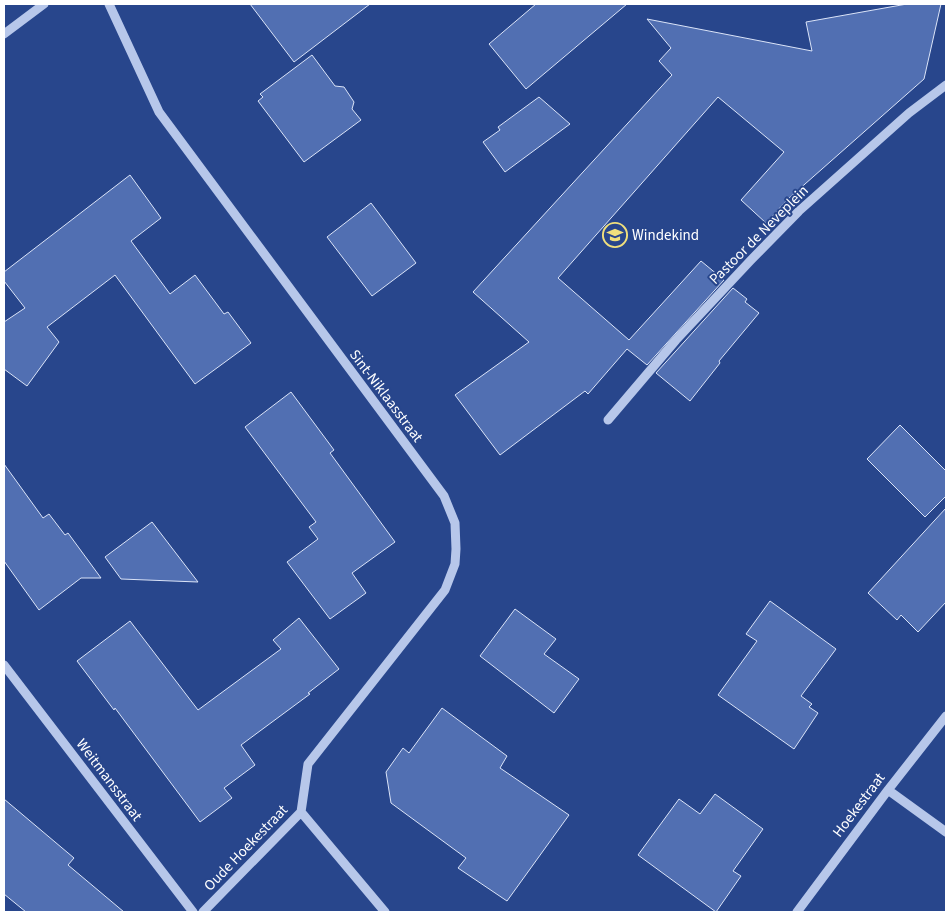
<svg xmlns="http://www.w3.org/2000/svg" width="950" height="916" viewBox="0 0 950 916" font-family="'Source Sans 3',sans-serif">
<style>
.building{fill:#516fb2;stroke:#dbe4f8}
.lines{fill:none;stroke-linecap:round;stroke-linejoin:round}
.minor{stroke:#b7c7ea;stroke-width:9}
.labels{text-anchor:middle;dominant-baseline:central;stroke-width:4;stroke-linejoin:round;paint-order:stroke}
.poi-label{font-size:15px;fill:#fff;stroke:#28468c;text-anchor:start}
.street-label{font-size:15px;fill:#fff;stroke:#28468c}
</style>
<rect width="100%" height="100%" fill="#28468c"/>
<path class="building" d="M 250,4 L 370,4 L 294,62 Z
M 536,4 L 627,4 L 526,89 L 489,44 Z
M 907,4 L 941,4 L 924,79 L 788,199 L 766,223 L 741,200 L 784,152 L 718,97 L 558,278 L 629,340 L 701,261 L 724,280 L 647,365 L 627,349 L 588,394 L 585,391 L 500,455 L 455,395 L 529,342 L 473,292 L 672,75 L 659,61 L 671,48 L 647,19 L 812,51 L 806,22 Z
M 312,55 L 335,86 L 344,87 L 354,102 L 352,109 L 361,120 L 304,162 L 258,101 L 263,97 L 260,94 Z
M 539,97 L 570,124 L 505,172 L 483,142 L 500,130 L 498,127 Z
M 130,175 L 161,218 L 131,241 L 170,294 L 195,275 L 224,314 L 228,312 L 251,343 L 195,384 L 115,275 L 47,327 L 59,342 L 27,386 L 4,369 L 4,322 L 25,308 L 4,281 L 4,272 Z
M 371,203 L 416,263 L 372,296 L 327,237 Z
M 733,288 L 747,299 L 745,302 L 759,313 L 719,361 L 720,363 L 690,401 L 656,373 Z
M 291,392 L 334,450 L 330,453 L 395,542 L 352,573 L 366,593 L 330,619 L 287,562 L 318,539 L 309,527 L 316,522 L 245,427 Z
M 900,425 L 946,471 L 946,496 L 925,517 L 867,459 Z
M 4,464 L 43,518 L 49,514 L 65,535 L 68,533 L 101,578 L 81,578 L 39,610 L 4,561 Z
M 946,508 L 946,602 L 918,632 L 901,615 L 897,620 L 868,593 Z
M 152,522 L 198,582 L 121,579 L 105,557 Z
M 770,601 L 836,649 L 801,696 L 812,704 L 809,707 L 818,713 L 794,749 L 718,695 L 757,641 L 746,634 Z
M 515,609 L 556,639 L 544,654 L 579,679 L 554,713 L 480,656 Z
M 299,618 L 339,669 L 308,693 L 310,694 L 241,745 L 255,765 L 224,788 L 232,798 L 200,822 L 115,708 L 114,710 L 77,661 L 130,621 L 198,710 L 281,649 L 273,640 Z
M 442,708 L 507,756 L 500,768 L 569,815 L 507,901 L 458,868 L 466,858 L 391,803 L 386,772 L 403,748 L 409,753 Z
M 715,794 L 763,829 L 733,871 L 741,876 L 716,912 L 638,855 L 679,799 L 700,814 Z
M 4,799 L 74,858 L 68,865 L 124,912 L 26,912 L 4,894 Z"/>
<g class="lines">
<path class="minor" d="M 109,4 L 159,112 L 444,496 L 455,523 L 456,549 L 455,564 L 445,590 L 308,764 L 301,812
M 4,34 L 44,4
M 608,420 L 676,340 L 751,260 L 799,211 L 909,113 L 946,85
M 4,665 L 193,912
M 888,790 L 946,832
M 203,912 L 301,812 L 385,912
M 797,912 L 888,790 L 946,716"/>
</g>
<defs>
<symbol id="school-ring" viewBox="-11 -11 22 22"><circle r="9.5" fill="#28468c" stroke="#f1e07d" stroke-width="1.5"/><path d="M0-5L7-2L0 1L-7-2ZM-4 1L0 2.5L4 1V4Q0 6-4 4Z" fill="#f1e07d"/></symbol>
</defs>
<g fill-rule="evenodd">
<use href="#school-ring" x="601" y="221" width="28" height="28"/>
</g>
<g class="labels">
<g class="poi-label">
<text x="632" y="235">Windekind</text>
</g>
<g class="street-label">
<text transform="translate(759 235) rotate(-45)">Pastoor de Neveplein</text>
<text transform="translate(386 396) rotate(53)">Sint-Niklaasstraat</text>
<text transform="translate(109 780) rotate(53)">Weitmansstraat</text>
<text transform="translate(859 805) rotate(-53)">Hoekestraat</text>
<text transform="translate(246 848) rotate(-46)">Oude Hoekestraat</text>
</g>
</g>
<rect width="950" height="916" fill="none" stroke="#ffffff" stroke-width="10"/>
</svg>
